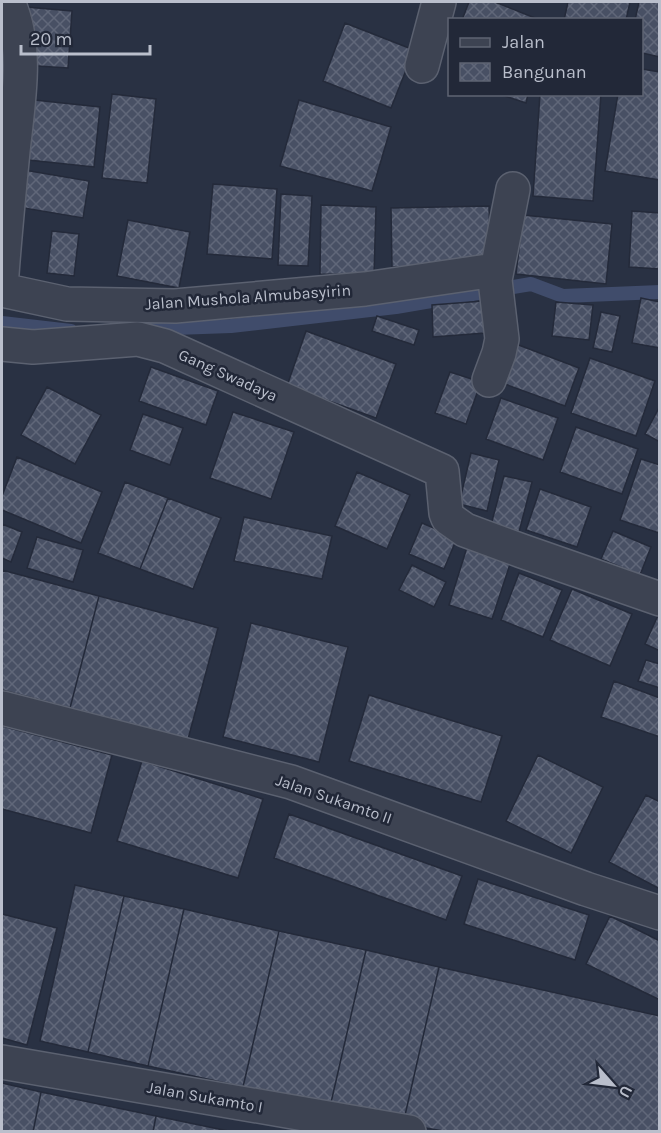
<svg xmlns="http://www.w3.org/2000/svg" width="661" height="1133" viewBox="0 0 661 1133" font-family="Karla,sans-serif">
<style>
.lines{fill:none;stroke-linecap:round;stroke-linejoin:round}
.stream{stroke:#404c6b;stroke-width:14}
.building{fill:url(#building-cross-hatch);stroke:#242a3a;stroke-width:1.5}
.minor-casing{stroke:#5b6170;stroke-width:36}
.minor{stroke:#3d4352;stroke-width:33}
.labels{text-anchor:middle;dominant-baseline:central;stroke-width:5;stroke-linejoin:round;paint-order:stroke}
.street-label{font-size:16px;fill:#babfcc;stroke:#222838}
</style>
<defs>
<pattern id="building-cross-hatch" width="8" height="8" patternUnits="userSpaceOnUse" patternTransform="scale(1.5)"><rect width="8" height="8" fill="#485064"/><path d="M0 0l8 8M0 8l8-8" fill="none" stroke="#606779"/></pattern>
</defs>
<rect width="100%" height="100%" fill="#293143"/>
<g class="lines">
<path class="stream" d="M 2,323 L 71,331
M 147,329 L 231,326 L 396,307 L 531,284 L 563,296 L 660,292"/>
</g>
<path class="building" d="M 469,2 L 495,2 L 540,20 L 462,20 Z
M 568,2 L 630,2 L 626,20 L 564,20 Z
M 639,2 L 660,2 L 660,57 L 642,53 L 642,20 L 635,20 Z
M 26,7 L 72,11 L 68,68 L 22,65 Z
M 345,23 L 414,50 L 391,108 L 323,81 Z
M 642,69 L 660,72 L 660,180 L 605,171 L 618,94 L 642,94 Z
M 112,94 L 156,99 L 147,183 L 102,178 Z
M 499,94 L 528,94 L 526,103 Z
M 540,94 L 601,94 L 593,201 L 533,196 Z
M 25,99 L 100,107 L 94,167 L 19,159 Z
M 299,100 L 391,127 L 372,191 L 280,166 Z
M 18,169 L 89,181 L 83,218 L 12,206 Z
M 213,184 L 277,189 L 272,259 L 207,254 Z
M 281,194 L 312,196 L 308,266 L 278,265 Z
M 321,205 L 376,207 L 374,275 L 320,274 Z
M 489,206 L 491,265 L 392,267 L 391,208 Z
M 632,211 L 660,213 L 660,269 L 629,267 Z
M 523,215 L 612,224 L 606,284 L 516,274 Z
M 128,220 L 190,232 L 179,288 L 117,276 Z
M 52,231 L 79,234 L 74,276 L 47,273 Z
M 641,298 L 660,302 L 660,348 L 632,343 Z
M 483,301 L 485,333 L 433,337 L 432,305 Z
M 556,302 L 593,305 L 589,340 L 552,336 Z
M 601,312 L 620,316 L 612,352 L 593,348 Z
M 377,316 L 419,330 L 414,345 L 372,331 Z
M 306,331 L 396,364 L 376,418 L 287,386 Z
M 516,344 L 579,368 L 565,406 L 502,383 Z
M 590,358 L 655,381 L 636,436 L 571,413 Z
M 151,367 L 218,391 L 206,425 L 139,401 Z
M 450,372 L 481,382 L 466,424 L 435,413 Z
M 47,387 L 101,415 L 75,464 L 21,435 Z
M 501,398 L 558,418 L 543,460 L 486,439 Z
M 660,406 L 660,442 L 645,434 Z
M 233,412 L 294,432 L 271,499 L 210,478 Z
M 143,414 L 183,428 L 170,465 L 130,450 Z
M 576,427 L 638,449 L 622,494 L 560,472 Z
M 471,453 L 499,460 L 487,511 L 459,504 Z
M 17,457 L 102,492 L 81,543 L 2,510 L 2,496 Z
M 641,459 L 660,465 L 659,533 L 620,520 Z
M 357,472 L 410,495 L 387,549 L 335,526 Z
M 504,476 L 532,482 L 519,532 L 491,525 Z
M 125,482 L 168,498 L 140,569 L 98,553 Z
M 540,489 L 591,507 L 577,547 L 526,530 Z
M 168,498 L 221,518 L 193,589 L 140,569 Z
M 244,517 L 332,536 L 322,579 L 234,561 Z
M 422,523 L 457,538 L 444,569 L 409,554 Z
M 2,524 L 22,532 L 11,562 L 2,558 Z
M 613,531 L 651,547 L 640,575 L 601,559 Z
M 37,537 L 83,550 L 73,582 L 27,568 Z
M 468,544 L 512,558 L 492,619 L 449,605 Z
M 412,565 L 446,582 L 434,607 L 399,590 Z
M 2,570 L 99,596 L 70,708 L 2,690 Z
M 519,573 L 562,590 L 543,637 L 501,620 Z
M 572,589 L 632,614 L 610,666 L 550,640 Z
M 99,596 L 218,628 L 188,739 L 70,708 Z
M 660,611 L 660,651 L 645,644 Z
M 251,623 L 348,647 L 319,762 L 223,737 Z
M 646,660 L 660,664 L 660,688 L 638,681 Z
M 614,681 L 660,698 L 660,737 L 601,717 Z
M 369,695 L 502,736 L 481,802 L 349,761 Z
M 2,726 L 112,755 L 91,833 L 2,809 Z
M 538,755 L 603,787 L 571,853 L 506,821 Z
M 142,761 L 263,799 L 238,878 L 117,841 Z
M 646,795 L 660,802 L 660,889 L 609,862 Z
M 289,814 L 462,876 L 446,920 L 274,858 Z
M 478,879 L 589,915 L 575,960 L 464,924 Z
M 75,885 L 124,896 L 88,1052 L 40,1041 Z
M 124,896 L 184,909 L 148,1066 L 88,1052 Z
M 184,909 L 279,931 L 243,1087 L 148,1066 Z
M 2,914 L 57,928 L 27,1045 L 2,1038 Z
M 610,916 L 660,941 L 660,1000 L 586,964 Z
M 279,931 L 366,950 L 330,1107 L 243,1087 Z
M 366,950 L 439,967 L 403,1124 L 330,1107 Z
M 439,967 L 660,1016 L 659,1132 L 449,1132 L 403,1124 Z
M 2,1083 L 41,1092 L 33,1132 L 2,1132 Z
M 41,1092 L 156,1116 L 153,1132 L 33,1132 Z
M 156,1116 L 233,1132 L 153,1132 Z"/>
<g class="lines">
<defs>
<path id="minor" d="M 422,66 L 439,2
M 2,274 C 5,233 9,192 13,151 C 18,103 29,47 8,2
M 2,290 L 67,304 L 175,306 L 365,289 L 495,270
M 2,344 L 33,347 L 138,339 L 165,346 L 442,471 L 446,513 L 448,518 L 465,530 L 522,551 L 660,599
M 489,380 L 499,353 L 502,339 L 495,280 L 513,189
M 2,708 L 291,782 L 586,889 L 660,913
M 2,1062 L 409,1132"/>
</defs>
<use href="#minor" class="minor-casing"/>
<use href="#minor" class="minor"/>
</g>
<g class="labels">
<g class="street-label">
<text transform="translate(248 297) rotate(-4)">Jalan Mushola Almubasyirin</text>
<text transform="translate(228 375) rotate(24)">Gang Swadaya</text>
<text transform="translate(334 799) rotate(19)">Jalan Sukamto II</text>
<text transform="translate(205 1097) rotate(10)">Jalan Sukamto I</text>
</g>
</g>
<rect width="661" height="1133" fill="none" stroke="#babfcc" stroke-width="6"/>
<rect x="448" y="18" width="195" height="78" fill="#222838" stroke="#5f6473" stroke-width="1.5"/>
<rect x="460" y="38" width="30" height="9" fill="#3d4352" stroke="#5f6473" stroke-width="1.5"/>
<text x="502" y="48" font-size="18" fill="#babfcc">Jalan</text>
<rect x="460" y="63" width="30" height="18" fill="url(#building-cross-hatch)" stroke="#5f6473" stroke-width="1.5"/>
<text x="502" y="78" font-size="18" fill="#babfcc">Bangunan</text>
<g transform="translate(613 1085) rotate(118)" stroke="#222838" stroke-width="4.5" paint-order="stroke">
<path d="M0-4.5L10 22L0 15L-10 22Z" fill="#babfcc"/>
<text y="-9" font-size="16" font-weight="bold" text-anchor="middle" fill="#babfcc">U</text>
</g>
<path d="M21 45v9h129v-9" fill="none" stroke="#babfcc" stroke-width="3"/>
<text x="30" y="45" font-size="18" fill="#babfcc" stroke="#222838" stroke-width="4.5" paint-order="stroke">20 m</text>
</svg>
